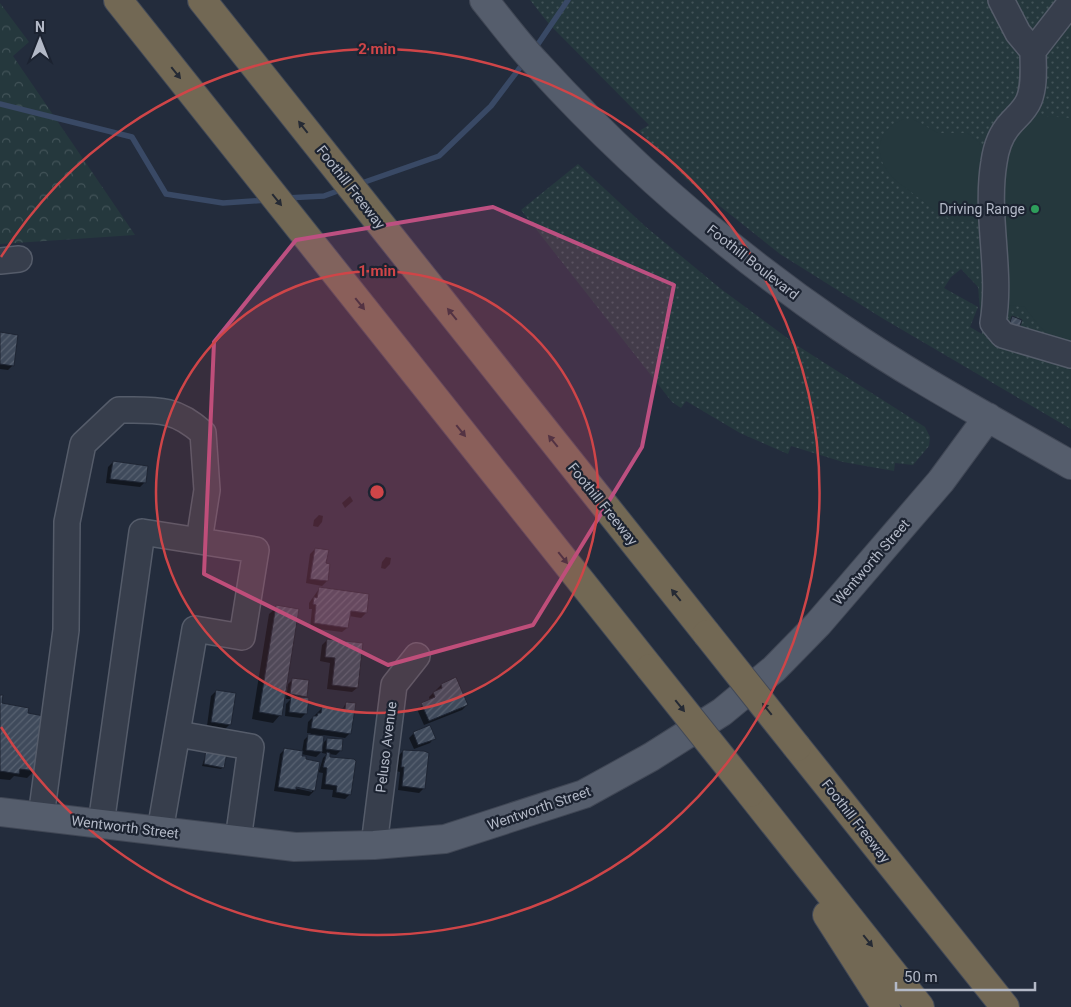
<svg xmlns="http://www.w3.org/2000/svg" width="1071" height="1007" viewBox="0 0 1071 1007" font-family="Roboto,sans-serif">
<style>
.grass{fill:url(#grass-dots);fill-rule:evenodd}
.park{fill:url(#park-crowns)}
.garden{fill:#25383d}
.shadow{fill:#0007;fill-rule:evenodd}
.lines{fill:none;stroke-linecap:round;stroke-linejoin:round}
.stream{stroke:#394965;stroke-width:5.5}
.building{fill:url(#building-hatch);stroke:#1e2533}
.minor-casing{stroke:#555c6a;stroke-width:28}
.major-casing{stroke:#404755;stroke-width:30}
.highway-casing{stroke:#424957;stroke-width:30}
.minor{stroke:#373e4c;stroke-width:25}
.major{stroke:#555d6c;stroke-width:28}
.highway{stroke:#726854;stroke-width:28}
.highway-bridge-casing{stroke:#424957;stroke-width:30;stroke-linecap:butt}
.highway-bridge{stroke:#726854;stroke-width:28}
.oneway{fill:#252a34}
.marked{fill:#bd5081;fill-opacity:0.2;stroke:#bd5081;stroke-width:4;stroke-linejoin:round}
.ring{fill:none;stroke:#cf4548;stroke-width:2.5}
.leisure-dot{fill:#2e9e5b;stroke:#1c2331;stroke-width:2}
.labels{text-anchor:middle;dominant-baseline:central;stroke-width:4.5;stroke-linejoin:round;paint-order:stroke}
.street-label{font-size:14px;fill:#b3b9c7;stroke:#1c2331}
.poi-label{font-size:14px;fill:#b3b9c7;stroke:#1c2331;text-anchor:end}
.centre{fill:#cf4548;stroke:#1c2331;stroke-width:2.5}
.ring-label{font-size:15px;text-anchor:middle;font-weight:bold;fill:#cf4548;stroke:#1c2331;stroke-width:4.5;stroke-linejoin:round;paint-order:stroke}
</style>
<defs>
<pattern id="grass-dots" width="8" height="8" patternUnits="userSpaceOnUse" patternTransform="scale(1.25)"><rect width="8" height="8" fill="#25383d"/><path d="M2 2h.1M6 6h.1" fill="none" stroke="#425358" stroke-width="1.8" stroke-linecap="round"/></pattern>
<pattern id="park-crowns" width="20" height="18" patternUnits="userSpaceOnUse" patternTransform="scale(1.25)"><rect width="20" height="18" fill="#25383d"/><path d="M2 6a3 3 0 1 1 6 0M12 15a3 3 0 1 1 6 0" fill="none" stroke="#425358"/></pattern>
<pattern id="building-hatch" width="6" height="6" patternUnits="userSpaceOnUse" patternTransform="scale(1.25)"><rect width="6" height="6" fill="#3f4a5b"/><path d="M-1 1l2-2M0 6l6-6M5 7l2-2" fill="none" stroke="#586271"/></pattern>
</defs>
<rect width="100%" height="100%" fill="#232c3c"/>
<path class="grass" d="M 530,0 L 1071,0 L 1071,429 L 882,318 L 780,254 L 687,180 L 639,131 L 649,125 L 549,24 ZM 961,269 L 978,287 L 982,334 L 970,327 L 978,307 L 944,288 L 951,277 Z
M 578,164 L 646,227 L 721,289 L 798,346 L 925,427 L 930,437 L 929,446 L 913,465 L 895,463 L 894,471 L 843,462 L 791,446 L 788,454 L 740,433 L 686,401 L 681,408 L 672,402 L 521,210 Z"/>
<path class="park" d="M 0,3 L 29,42 L 13,56 L 135,235 L 0,244 Z"/>
<path class="garden" d="M 1033,111 L 1043,116 L 1071,118 L 1071,344 C 1046,336 1040,328 1025,307 L 1005,305 L 1003,154 Z
M 904,119 L 913,119 L 938,133 L 967,133 L 979,142 C 985,158 986,179 984,195 C 975,245 937,212 915,195 C 907,188 895,182 889,173 C 872,152 879,128 904,119 Z"/>
<path class="shadow" d="M 0,334 L 13,365 L 8,370 L 0,369 Z
M 113,462 L 145,482 L 140,487 L 106,483 L 108,467 Z
M 350,496 L 353,501 L 345,508 L 342,503 Z
M 319,515 L 323,516 L 322,522 L 318,527 L 313,526 L 314,520 Z
M 315,549 L 324,564 L 327,581 L 322,586 L 306,583 L 310,554 Z
M 386,557 L 391,558 L 390,564 L 385,569 L 381,568 L 382,562 Z
M 319,589 L 366,613 L 361,618 L 349,616 L 347,628 L 342,632 L 310,628 L 312,609 L 309,609 L 309,603 Z
M 277,607 L 280,715 L 273,723 L 252,719 L 269,614 Z
M 327,640 L 357,688 L 352,692 L 327,689 L 330,663 L 320,661 L 322,645 Z
M 293,679 L 306,696 L 303,699 L 306,713 L 301,718 L 285,716 L 286,704 L 291,699 L 286,699 L 288,684 Z
M 441,685 L 467,705 L 462,710 L 424,725 L 417,709 L 430,701 L 429,697 Z
M 216,691 L 230,724 L 225,729 L 207,726 L 211,696 Z
M 0,696 L 1,704 L 27,714 L 43,717 L 34,771 L 27,778 L 14,776 L 10,780 L 0,779 Z
M 346,703 L 350,733 L 345,738 L 323,735 L 322,744 L 327,739 L 341,750 L 336,755 L 329,754 L 328,758 L 350,794 L 345,799 L 332,797 L 333,790 L 321,789 L 323,773 L 317,772 L 314,791 L 309,796 L 274,791 L 280,754 L 285,749 L 302,752 L 304,740 L 311,733 L 307,733 L 308,722 L 323,707 L 342,710 ZM 322,751 L 322,753 L 327,754 L 323,758 L 319,771 L 304,760 L 301,754 L 316,757 ZM 291,785 L 312,789 L 312,792 L 290,787 Z
M 414,733 L 434,738 L 430,743 L 414,749 L 409,738 Z
M 207,750 L 223,767 L 221,769 L 202,766 Z
M 403,751 L 424,788 L 419,793 L 398,790 L 400,772 L 396,771 L 398,756 Z"/>
<g class="lines">
<path class="stream" d="M 534,50 L 568,0
M 0,104 L 132,137 L 166,194 L 223,203 L 267,200
M 359,184 L 439,156 L 491,106 L 525,61
M 286,198 L 324,196 L 343,189"/>
</g>
<path class="building" d="M 1012,316 L 1022,320 L 1018,332 L 1008,329 Z
M 0,332 L 18,335 L 14,366 L 0,364 Z
M 113,461 L 148,466 L 146,483 L 110,479 Z
M 315,548 L 329,550 L 326,563 L 330,564 L 328,581 L 310,579 Z
M 319,587 L 369,594 L 367,613 L 351,611 L 348,628 L 314,623 L 316,605 L 313,604 L 314,597 L 317,598 Z
M 276,605 L 299,609 L 282,716 L 259,712 Z
M 327,639 L 363,643 L 358,688 L 332,685 L 335,658 L 325,657 Z
M 456,677 L 468,705 L 429,721 L 421,703 L 435,697 L 433,692 L 442,688 L 441,684 Z
M 292,678 L 309,680 L 307,697 L 290,694 Z
M 216,690 L 236,693 L 231,725 L 211,722 Z
M 0,695 L 3,695 L 2,703 L 29,708 L 28,713 L 44,716 L 36,771 L 20,769 L 19,774 L 0,771 Z
M 291,696 L 309,698 L 307,714 L 289,712 Z
M 346,702 L 356,703 L 351,734 L 311,728 L 313,716 L 317,716 L 318,713 L 321,713 L 322,706 L 345,709 Z
M 430,725 L 436,739 L 418,745 L 413,732 Z
M 308,734 L 324,736 L 322,752 L 306,750 Z
M 327,738 L 343,739 L 342,751 L 326,749 Z
M 284,748 L 303,751 L 302,756 L 306,756 L 306,759 L 320,762 L 315,791 L 296,787 L 296,790 L 278,787 Z
M 206,749 L 227,753 L 224,768 L 204,764 Z
M 403,750 L 424,751 L 429,753 L 425,789 L 402,786 L 404,767 L 401,767 Z
M 327,752 L 330,753 L 330,757 L 354,759 L 356,761 L 351,795 L 336,792 L 337,786 L 325,784 L 327,768 L 323,767 Z"/>
<g class="lines">
<defs>
<path id="minor" d="M 1001,0 L 1018,33 L 1033,51 C 1033,67 1035,85 1029,100 C 1025,110 1017,116 1010,124 C 1000,135 996,148 994,162 C 985,216 1002,270 993,323 L 1003,335 L 1071,355
M 1033,51 L 1071,2
M 0,261 L 19,259
M 178,734 L 251,747 L 238,840
M 41,817 L 66,630 L 67,522 L 83,444 L 119,410 C 156,410 174,407 203,433 L 207,490 L 199,541
M 101,824 L 142,532 L 256,550 L 242,637 L 195,629 L 160,831
M 374,845 L 394,685 L 417,656"/>
<path id="major" d="M 484,0 C 501,21 518,44 537,64 C 627,163 729,251 840,327 C 914,378 993,420 1071,465
M 0,812 L 295,847 L 374,845 L 445,839 L 584,794 L 651,757 L 722,712 L 774,669 L 818,624 L 941,481 L 988,417"/>
<path id="highway" d="M 118,0 L 650,668
M 202,0 L 707,634
M 797,747 L 1005,1007
M 750,793 L 920,1007
M 827,915 L 886,1007"/>
</defs>
<use href="#minor" class="minor-casing"/>
<use href="#major" class="major-casing"/>
<use href="#highway" class="highway-casing"/>
<use href="#minor" class="minor"/>
<use href="#major" class="major"/>
<use href="#highway" class="highway"/>
<defs>
<path id="highway-bridge" d="M 707,634 L 797,747
M 650,668 L 750,793"/>
</defs>
<use href="#highway-bridge" class="highway-bridge-casing"/>
<use href="#highway-bridge" class="highway-bridge"/>
</g>
<defs><path id="oneway-solid" d="M-6-.8H1V-3.2L6.5 0L1 3.2V.8H-6Z" transform="scale(1.25)"/></defs>
<g class="oneway">
<use href="#oneway-solid" transform="translate(176 73) rotate(51)"/>
<use href="#oneway-solid" transform="translate(303 127) rotate(-128)"/>
<use href="#oneway-solid" transform="translate(277 200) rotate(51)"/>
<use href="#oneway-solid" transform="translate(360 304) rotate(51)"/>
<use href="#oneway-solid" transform="translate(452 314) rotate(-129)"/>
<use href="#oneway-solid" transform="translate(461 431) rotate(51)"/>
<use href="#oneway-solid" transform="translate(553 441) rotate(-129)"/>
<use href="#oneway-solid" transform="translate(563 558) rotate(51)"/>
<use href="#oneway-solid" transform="translate(676 595) rotate(-129)"/>
<use href="#oneway-solid" transform="translate(680 706) rotate(51)"/>
<use href="#oneway-solid" transform="translate(767 709) rotate(-129)"/>
<use href="#oneway-solid" transform="translate(868 941) rotate(51)"/>
</g>
<path class="marked" d="M 493,207 L 674,285 L 642,447 L 533,625 L 388,665 L 204,574 L 214,342 L 296,240 Z"/>
<circle cx="377" cy="492" r="221" fill="#cf4548" fill-opacity=".12"/>
<g class="ring">
<circle cx="377" cy="492" r="221"/>
<path d="M1 257A443 443 0 1 1 1 727"/>
</g>
<circle class="leisure-dot" cx="1035" cy="209" r="5"/>
<g class="labels">
<g class="street-label">
<text transform="translate(351 187) rotate(52)">Foothill Freeway</text>
<text transform="translate(753 262) rotate(38)">Foothill Boulevard</text>
<text transform="translate(603 504) rotate(51)">Foothill Freeway</text>
<text transform="translate(871 562) rotate(-49)">Wentworth Street</text>
<text transform="translate(386 747) rotate(-83)">Peluso Avenue</text>
<text transform="translate(539 808) rotate(-19)">Wentworth Street</text>
<text transform="translate(856 821) rotate(52)">Foothill Freeway</text>
<text transform="translate(125 827) rotate(7)">Wentworth Street</text>
</g>
<g class="poi-label">
<text x="1025" y="209">Driving Range</text>
</g>
</g>
<circle cx="377" cy="492" r="8" class="centre"/>
<g class="ring-label">
<text x="377" y="54">2 min</text>
<text x="377" y="276">1 min</text>
</g>
<g transform="translate(40 40)" stroke="#1c2331" stroke-width="4" paint-order="stroke">
<path d="M0-4L9 19L0 12L-9 19Z" fill="#b3b9c7"/>
<text y="-8" font-size="14" font-weight="bold" text-anchor="middle" fill="#b3b9c7">N</text>
</g>
<path d="M896 982v8h139v-8" fill="none" stroke="#b3b9c7" stroke-width="2.5"/>
<text x="904" y="982" font-size="15" fill="#b3b9c7" stroke="#1c2331" stroke-width="4" paint-order="stroke">50 m</text>
</svg>
